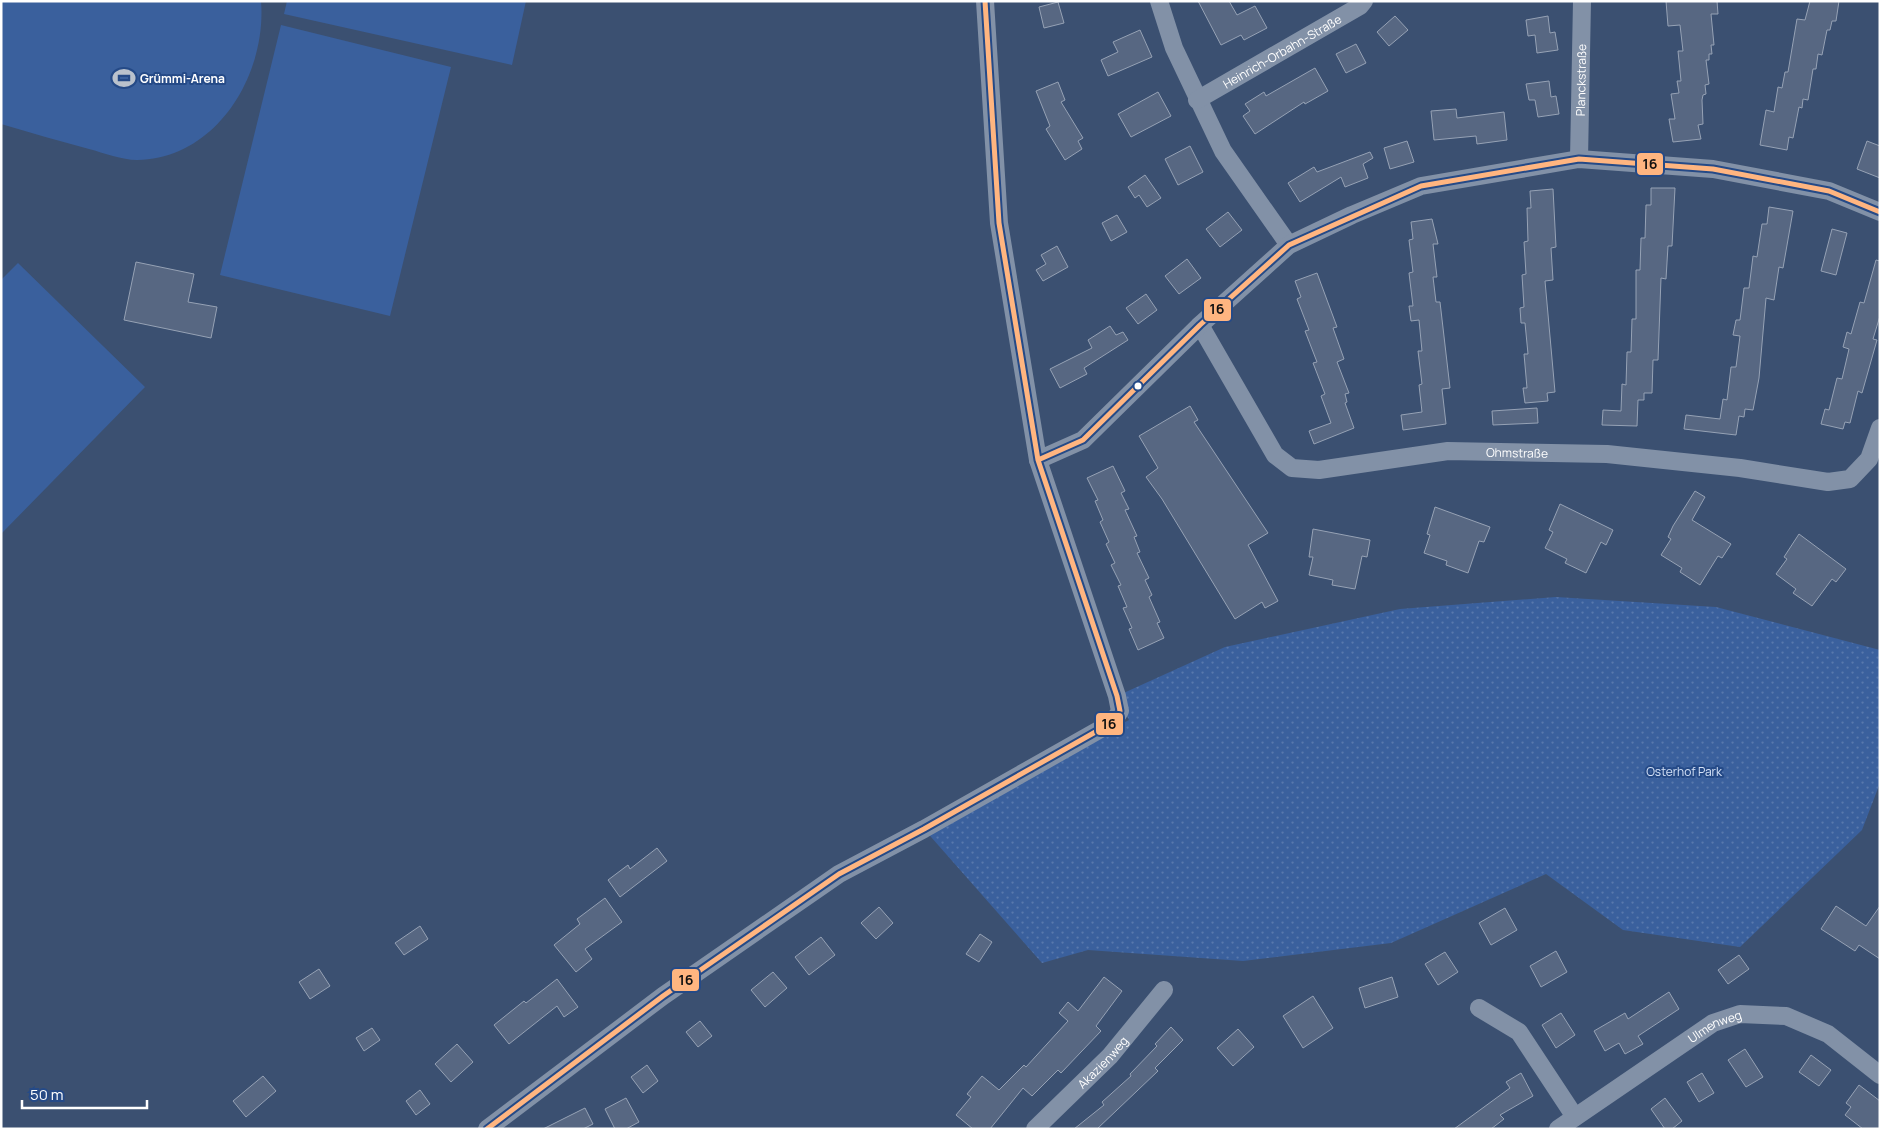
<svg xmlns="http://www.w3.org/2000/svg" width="1881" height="1130" viewBox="0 0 1881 1130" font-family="Manrope,sans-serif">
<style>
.grass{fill:url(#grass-dots)}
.pitch{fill:#3a609d}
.building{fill:#576782;stroke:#96a2b5}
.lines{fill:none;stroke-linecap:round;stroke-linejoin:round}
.minor{stroke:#8291a7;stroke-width:18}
.bus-1-casing{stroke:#254a87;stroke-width:9}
.bus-1{stroke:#ffb580;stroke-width:5}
.bus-dot{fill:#fff;stroke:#254a87;stroke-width:2}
.labels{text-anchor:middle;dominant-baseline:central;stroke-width:4;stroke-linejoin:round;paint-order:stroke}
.street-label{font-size:12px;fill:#fff;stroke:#254a87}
.poi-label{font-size:12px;font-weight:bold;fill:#fff;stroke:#254a87;text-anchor:start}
.park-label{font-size:12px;fill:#d5e2f7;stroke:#254a87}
.line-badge{stroke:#254a87;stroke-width:2}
.pale-badge-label{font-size:14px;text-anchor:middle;font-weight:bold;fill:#111}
</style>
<defs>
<pattern id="grass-dots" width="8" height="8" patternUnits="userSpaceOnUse" patternTransform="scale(1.25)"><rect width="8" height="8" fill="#3a609d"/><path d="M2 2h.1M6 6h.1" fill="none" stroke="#5878ac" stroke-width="1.8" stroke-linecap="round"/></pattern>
</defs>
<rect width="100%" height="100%" fill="#3b5071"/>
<path class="grass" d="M 1556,597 L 1716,607 L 1880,650 L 1880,783 L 1862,830 L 1740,947 L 1623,930 L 1546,874 L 1391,943 L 1243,961 L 1088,950 L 1042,963 L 924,829 L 1129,720 L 1117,696 L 1225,647 L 1400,609 Z"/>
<path class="pitch" d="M 1,1 L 261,1 C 267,74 217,159 137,160 C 122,160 104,153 89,149 C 60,141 31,133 1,124 Z
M 287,1 L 526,1 L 512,65 L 284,14 Z
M 281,25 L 451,67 L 390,316 L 220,275 Z
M 18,263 L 145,387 L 1,534 L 1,280 Z"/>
<path class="building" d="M 1198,1 L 1229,1 L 1237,15 L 1255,6 L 1267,28 L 1244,40 L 1241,35 L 1221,45 Z
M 1666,1 L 1717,1 L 1718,14 L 1711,14 L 1714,45 L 1711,45 L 1712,54 L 1709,54 L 1709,60 L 1706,60 L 1709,84 L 1705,85 L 1706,94 L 1703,95 L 1702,100 L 1703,124 L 1698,125 L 1701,139 L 1673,142 L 1669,119 L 1675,119 L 1671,94 L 1679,93 L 1677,81 L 1681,81 L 1678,51 L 1683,51 L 1680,25 L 1668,26 Z
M 1810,1 L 1839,1 L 1836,21 L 1832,21 L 1830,30 L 1827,30 L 1822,55 L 1818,54 L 1816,69 L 1813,69 L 1808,100 L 1803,99 L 1802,108 L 1799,107 L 1793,138 L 1789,137 L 1787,150 L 1760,145 L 1766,110 L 1774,112 L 1778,87 L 1782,88 L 1785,72 L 1788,72 L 1797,19 L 1805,20 Z
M 1058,2 L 1064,23 L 1044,28 L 1039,7 Z
M 1395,16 L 1408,30 L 1389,46 L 1377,32 Z
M 1548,16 L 1550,33 L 1555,32 L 1558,50 L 1537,53 L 1535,35 L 1528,36 L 1526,20 Z
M 1140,30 L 1152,57 L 1108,76 L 1101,60 L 1118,52 L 1113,42 Z
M 1356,44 L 1366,63 L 1346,73 L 1336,54 Z
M 1315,68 L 1328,91 L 1305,104 L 1304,102 L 1255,134 L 1243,116 L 1250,111 L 1245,104 L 1264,92 L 1266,96 Z
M 1549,81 L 1551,97 L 1556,96 L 1559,114 L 1538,117 L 1535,100 L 1529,100 L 1526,84 Z
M 1058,82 L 1065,100 L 1061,102 L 1083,138 L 1078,141 L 1082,149 L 1065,160 L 1046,129 L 1050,126 L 1036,91 Z
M 1158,92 L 1171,116 L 1131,137 L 1118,114 Z
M 1456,109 L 1457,118 L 1504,112 L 1507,140 L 1477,144 L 1476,136 L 1434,140 L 1431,111 Z
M 1407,141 L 1414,162 L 1390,169 L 1384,148 Z
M 1867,141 L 1880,146 L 1880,178 L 1857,169 Z
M 1190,146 L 1203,172 L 1178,185 L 1165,159 Z
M 1370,152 L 1373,158 L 1363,164 L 1368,178 L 1345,187 L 1341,177 L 1300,202 L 1288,183 L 1314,167 L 1317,172 Z
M 1145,175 L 1161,198 L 1147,207 L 1139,195 L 1135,198 L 1128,187 Z
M 1651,188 L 1675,188 L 1672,246 L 1668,246 L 1666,279 L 1661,278 L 1658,360 L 1653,360 L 1652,393 L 1644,393 L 1644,400 L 1638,400 L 1637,426 L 1602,425 L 1603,410 L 1621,411 L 1622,384 L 1626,385 L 1627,352 L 1631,352 L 1632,319 L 1636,319 L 1636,270 L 1640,270 L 1641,238 L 1645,238 L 1646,205 L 1651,205 Z
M 1553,189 L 1556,247 L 1551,248 L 1553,280 L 1545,281 L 1555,392 L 1547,393 L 1548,401 L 1525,403 L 1523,388 L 1527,388 L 1524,354 L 1528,354 L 1525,323 L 1521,323 L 1520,308 L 1524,307 L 1522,275 L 1526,274 L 1524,242 L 1528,241 L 1527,208 L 1531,208 L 1530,191 Z
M 1769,207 L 1793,211 L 1783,268 L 1779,267 L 1774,300 L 1766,298 L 1759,378 L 1753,410 L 1745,409 L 1744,417 L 1739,416 L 1736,435 L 1684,429 L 1686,415 L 1720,419 L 1723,399 L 1727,400 L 1731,367 L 1736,367 L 1740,336 L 1733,335 L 1736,320 L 1740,320 L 1744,288 L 1749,288 L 1753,256 L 1757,257 L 1762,224 L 1767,224 Z
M 1228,212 L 1242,230 L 1220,247 L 1206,229 Z
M 1117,215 L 1127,232 L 1111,241 L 1102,223 Z
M 1432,219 L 1438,244 L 1433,244 L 1437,277 L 1433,277 L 1436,302 L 1440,302 L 1450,388 L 1442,389 L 1446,424 L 1403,430 L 1401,415 L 1422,412 L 1419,385 L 1422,384 L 1418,351 L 1422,351 L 1419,320 L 1411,321 L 1409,306 L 1413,306 L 1409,273 L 1413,272 L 1409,240 L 1413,239 L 1411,222 Z
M 1832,229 L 1847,233 L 1836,275 L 1821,271 Z
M 1057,246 L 1068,267 L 1043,281 L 1036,270 L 1046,264 L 1041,255 Z
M 1187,259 L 1201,278 L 1179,294 L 1165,276 Z
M 1876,260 L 1880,261 L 1880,316 L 1873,339 L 1877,340 L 1862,393 L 1858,391 L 1850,423 L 1845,422 L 1843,429 L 1821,424 L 1825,409 L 1829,410 L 1837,378 L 1842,379 L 1849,349 L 1843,347 L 1847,332 L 1851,334 L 1860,302 L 1864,303 Z
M 136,262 L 194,274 L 188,302 L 217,307 L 211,338 L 124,320 Z
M 1317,273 L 1337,327 L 1333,328 L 1344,359 L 1337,362 L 1349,393 L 1345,394 L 1347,402 L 1345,403 L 1354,428 L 1314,444 L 1309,431 L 1331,423 L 1321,396 L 1325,394 L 1313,363 L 1317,362 L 1305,331 L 1309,330 L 1297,299 L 1301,297 L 1295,281 Z
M 1146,294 L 1157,310 L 1138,324 L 1126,308 Z
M 1110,326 L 1116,335 L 1123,332 L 1128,340 L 1084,368 L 1087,374 L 1060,388 L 1050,369 L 1092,348 L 1088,340 Z
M 1190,406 L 1198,420 L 1194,422 L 1268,533 L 1248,545 L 1278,601 L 1265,608 L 1262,602 L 1235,619 L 1162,499 L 1146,477 L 1158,468 L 1139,436 Z
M 1537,408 L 1538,423 L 1493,425 L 1492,411 Z
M 1113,466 L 1125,491 L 1121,493 L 1129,509 L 1125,510 L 1137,536 L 1134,537 L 1140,552 L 1137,553 L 1149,578 L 1145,580 L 1152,595 L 1149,597 L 1160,622 L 1157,623 L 1164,638 L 1138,650 L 1129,629 L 1132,628 L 1123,608 L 1127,607 L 1118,586 L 1121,585 L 1111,565 L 1115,563 L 1106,544 L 1109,542 L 1100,522 L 1103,520 L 1095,501 L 1098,500 L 1087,478 Z
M 1695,491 L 1705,497 L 1692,520 L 1731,544 L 1722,558 L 1718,556 L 1700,585 L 1680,572 L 1682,568 L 1661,555 L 1671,539 L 1668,537 L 1673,526 Z
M 1560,504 L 1613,530 L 1606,545 L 1601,542 L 1586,573 L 1565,563 L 1567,559 L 1545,548 L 1553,532 L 1549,530 Z
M 1435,507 L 1490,527 L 1484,542 L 1479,541 L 1468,573 L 1446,565 L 1447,561 L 1424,553 L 1430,535 L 1427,534 Z
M 1313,529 L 1370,540 L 1367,557 L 1362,556 L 1355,589 L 1332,585 L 1333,580 L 1309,575 L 1313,557 L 1309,557 Z
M 1799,534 L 1846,569 L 1836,582 L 1832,579 L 1812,606 L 1793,593 L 1796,589 L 1776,574 L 1787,559 L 1784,557 Z
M 657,848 L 667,861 L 620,897 L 608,880 L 628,865 L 630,869 Z
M 605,898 L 622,922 L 585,949 L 592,959 L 576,972 L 554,945 L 580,924 L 577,919 Z
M 1836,906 L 1866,926 L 1880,906 L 1880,959 L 1859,945 L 1855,951 L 1821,929 Z
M 879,907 L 893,923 L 876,939 L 861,923 Z
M 1505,908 L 1517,930 L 1491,945 L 1479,923 Z
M 420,926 L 428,939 L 404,955 L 395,943 Z
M 980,934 L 992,942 L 979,962 L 966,954 Z
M 821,937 L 835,955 L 809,975 L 795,957 Z
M 1556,951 L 1567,972 L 1541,987 L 1530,966 Z
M 1445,952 L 1458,972 L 1438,985 L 1425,964 Z
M 1739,955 L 1749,969 L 1728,984 L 1718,970 Z
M 319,969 L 330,986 L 310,999 L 299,982 Z
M 773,972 L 787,988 L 765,1007 L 751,990 Z
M 1104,977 L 1122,991 L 1096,1026 L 1101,1031 L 1061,1073 L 1058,1070 L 1032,1096 L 1023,1088 L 990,1129 L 973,1129 L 956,1115 L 971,1097 L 967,1094 L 982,1076 L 999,1090 L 1024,1065 L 1026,1067 L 1068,1021 L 1059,1013 L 1068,1002 L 1078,1011 Z
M 1392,977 L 1398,997 L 1365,1008 L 1359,988 Z
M 557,979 L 578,1007 L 564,1017 L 557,1006 L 509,1044 L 494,1025 L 524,1001 L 526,1003 Z
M 1669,992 L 1679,1009 L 1638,1036 L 1643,1044 L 1625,1054 L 1619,1043 L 1605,1051 L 1594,1031 L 1625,1013 L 1628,1019 Z
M 1313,996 L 1333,1028 L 1303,1048 L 1283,1016 Z
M 1561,1013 L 1575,1035 L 1556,1048 L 1542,1025 Z
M 700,1021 L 712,1036 L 698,1047 L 686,1032 Z
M 1171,1027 L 1183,1040 L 1155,1068 L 1158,1071 L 1097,1129 L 1074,1129 L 1104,1105 L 1102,1102 L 1131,1076 L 1130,1074 L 1157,1046 L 1155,1044 Z
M 372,1028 L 380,1040 L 364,1051 L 356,1038 Z
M 1238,1029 L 1254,1047 L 1233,1066 L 1217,1048 Z
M 457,1044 L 473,1062 L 451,1082 L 435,1064 Z
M 1745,1049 L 1763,1077 L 1746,1087 L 1728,1060 Z
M 1811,1055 L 1831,1070 L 1819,1086 L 1799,1072 Z
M 647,1065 L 658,1081 L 643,1093 L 631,1077 Z
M 1521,1073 L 1533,1096 L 1500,1115 L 1504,1119 L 1491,1129 L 1454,1129 L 1510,1088 L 1506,1082 Z
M 1702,1073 L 1714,1093 L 1699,1102 L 1687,1082 Z
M 263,1076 L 276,1091 L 246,1117 L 233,1101 Z
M 1859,1085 L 1880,1101 L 1880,1129 L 1863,1129 L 1845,1115 L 1851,1107 L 1846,1103 Z
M 420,1090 L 430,1104 L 416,1115 L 406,1101 Z
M 626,1098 L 639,1122 L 626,1129 L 615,1129 L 605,1109 Z
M 1665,1098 L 1682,1121 L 1672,1129 L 1665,1129 L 1651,1109 Z
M 585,1108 L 593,1124 L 583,1129 L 543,1129 Z"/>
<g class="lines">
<g class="minor">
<path d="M 1159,1 L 1174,48 L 1223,151 L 1289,245"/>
<path id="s1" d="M 1197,100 L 1360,6 L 1364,1"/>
<path id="s2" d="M 1579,159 L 1582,1"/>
<path id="s3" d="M 1200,325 L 1275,455 L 1292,468 L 1319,470 L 1448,451 L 1607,454 L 1740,468 L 1828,482 L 1850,479 L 1869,459 L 1880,428"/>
<path d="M 1038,460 L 1083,440 L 1200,325 L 1289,245 L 1352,215 L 1421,186 L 1579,159 L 1713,169 L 1829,191 L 1880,212"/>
<path d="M 1479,1008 L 1519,1032 L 1575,1117"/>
<path d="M 487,1129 L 663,996 L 839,874 L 924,829 L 1113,722 L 1120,711 L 1117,696 L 1038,460 L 999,223 L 985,1"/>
<path id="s4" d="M 1035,1129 L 1110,1056 L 1164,990"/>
<path id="s5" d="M 1558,1129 L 1713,1023 L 1740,1014 L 1786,1016 L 1828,1034 L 1880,1075"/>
</g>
<defs>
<path id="bus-1" d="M 1038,460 L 1083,440 L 1200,325 L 1289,245 L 1421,186 L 1579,159 L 1713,169 L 1829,191 L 1880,212
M 487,1129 L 663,996 L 839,874 L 924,829 L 1113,722 L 1120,711 L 1117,696 L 1038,460 L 999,223 L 985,1"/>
</defs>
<use href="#bus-1" class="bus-1-casing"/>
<use href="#bus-1" class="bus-1"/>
</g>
<defs>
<symbol id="stadium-bare" viewBox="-9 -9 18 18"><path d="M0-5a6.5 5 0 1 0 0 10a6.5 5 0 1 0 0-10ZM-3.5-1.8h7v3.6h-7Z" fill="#bac2cd" stroke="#254a87" stroke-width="2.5" paint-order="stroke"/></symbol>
</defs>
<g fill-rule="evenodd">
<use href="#stadium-bare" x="108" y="62" width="32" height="32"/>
</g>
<circle class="bus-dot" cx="1138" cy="386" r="4.5"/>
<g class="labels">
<g class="street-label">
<text stroke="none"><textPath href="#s1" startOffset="98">Heinrich-Orbahn-Straße</textPath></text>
<text stroke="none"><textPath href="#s2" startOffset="79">Planckstraße</textPath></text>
<text stroke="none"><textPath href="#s3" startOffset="398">Ohmstraße</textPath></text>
<text stroke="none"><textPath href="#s5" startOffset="188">Ulmenweg</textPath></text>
<text stroke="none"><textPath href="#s4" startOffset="95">Akazienweg</textPath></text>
</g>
<g class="poi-label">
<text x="140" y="78">Grümmi-Arena</text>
</g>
<g class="park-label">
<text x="1684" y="771">Osterhof Park</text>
</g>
</g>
<g class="line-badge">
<rect x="1636" y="152" width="28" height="24" rx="5" fill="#ffb580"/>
<rect x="1203" y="298" width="29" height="24" rx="5" fill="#ffb580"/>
<rect x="1095" y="712" width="29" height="24" rx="5" fill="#ffb580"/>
<rect x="671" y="968" width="29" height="24" rx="5" fill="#ffb580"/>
</g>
<g class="pale-badge-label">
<text x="1650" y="169">16</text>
<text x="1217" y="314">16</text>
<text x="1109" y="729">16</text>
<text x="686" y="985">16</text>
</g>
<rect width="1881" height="1130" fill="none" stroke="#ffffff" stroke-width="5"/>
<path d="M22 1100v8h125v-8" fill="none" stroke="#ffffff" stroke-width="2.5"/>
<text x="30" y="1100" font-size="15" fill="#ffffff" stroke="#254a87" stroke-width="4" paint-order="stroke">50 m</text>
</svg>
